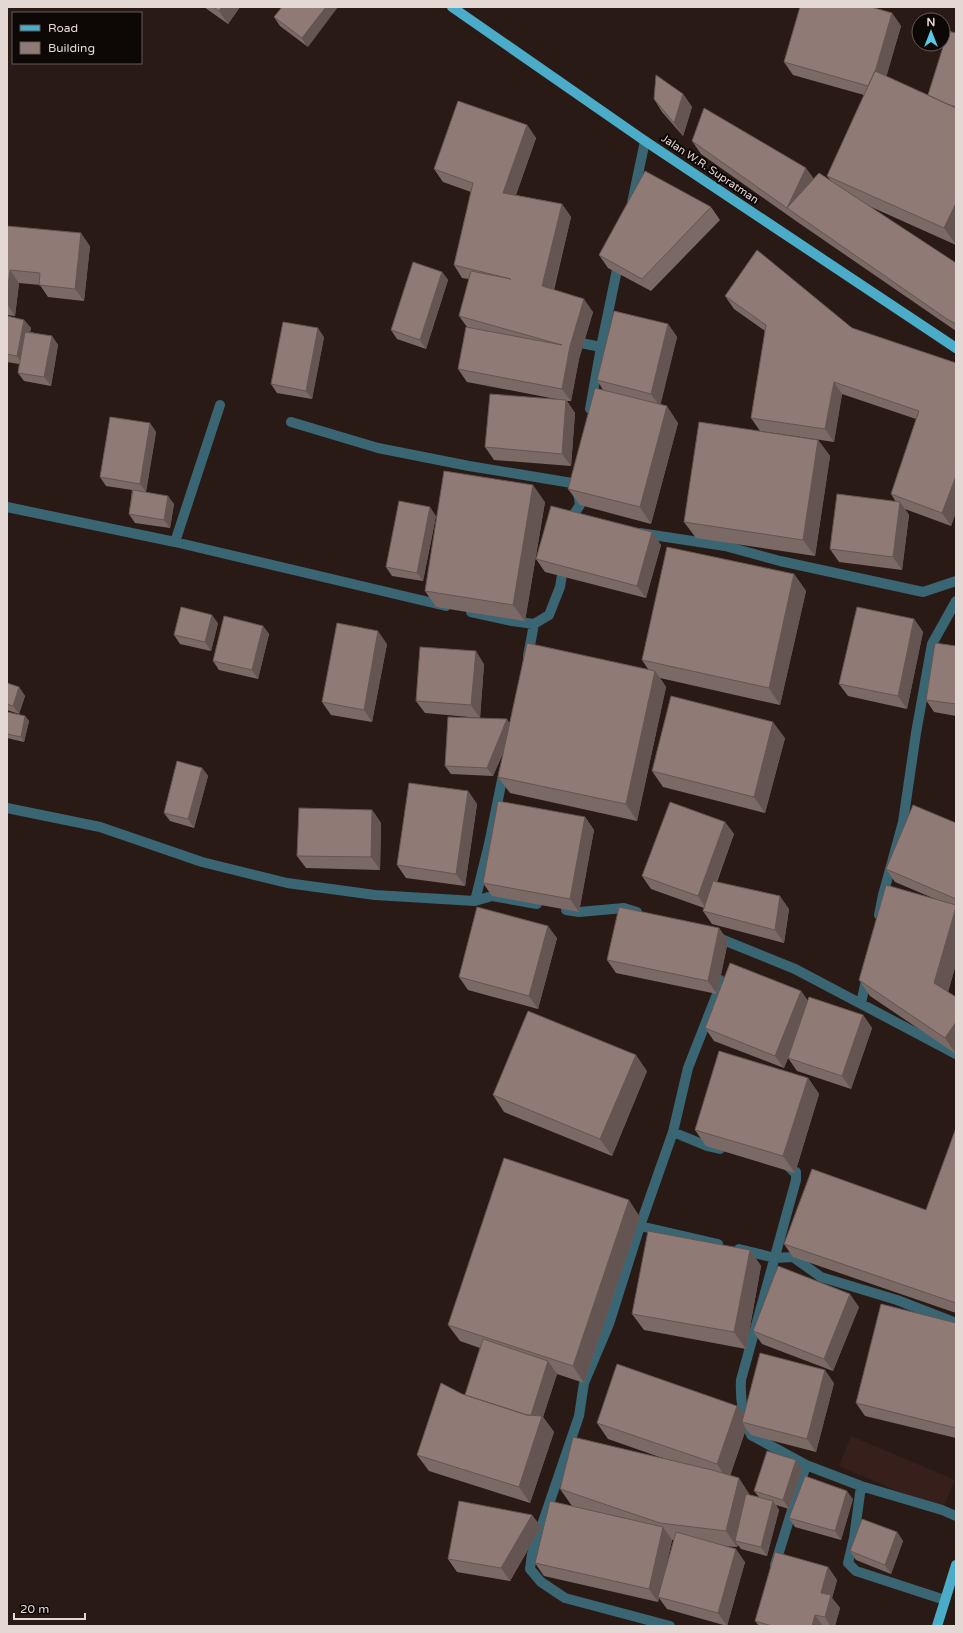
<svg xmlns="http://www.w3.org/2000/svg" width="963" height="1633" viewBox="0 0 963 1633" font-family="'Varela Round',sans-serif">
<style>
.built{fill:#37201b}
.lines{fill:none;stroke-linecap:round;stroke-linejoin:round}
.minor{stroke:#3a6572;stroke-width:10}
.primary{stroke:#4aacc8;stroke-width:10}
.wall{fill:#7b6965;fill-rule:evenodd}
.shaded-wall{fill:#645552}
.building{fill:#8f7a75;stroke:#645552}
.labels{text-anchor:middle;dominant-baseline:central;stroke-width:4;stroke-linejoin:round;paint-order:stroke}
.street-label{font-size:11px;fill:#e4d8d5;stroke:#0d0706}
</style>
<rect width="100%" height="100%" fill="#2a1a16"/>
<path class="built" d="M 851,1436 L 955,1480 L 942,1510 L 839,1466 Z"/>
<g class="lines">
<path class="minor" d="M 632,203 L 645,141
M 571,341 L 601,347
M 590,409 L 601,347 L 619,260
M 291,422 L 378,448 L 469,466 L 578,484
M 7,507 L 175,542 L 446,606
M 571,524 L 572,517 L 580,505 L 578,492
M 640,533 L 725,546 L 780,561 L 923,592 L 956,581
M 175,542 L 220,405
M 471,612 L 512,621 L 534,624 L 549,615 L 560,587 L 564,563
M 528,656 L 534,624
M 7,808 L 100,827 L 202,862 L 287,883 L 375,895 L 475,901 L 492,896 L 537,904
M 475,901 L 489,844 L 504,770
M 566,910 L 579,912 L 624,908 L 637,912
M 879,915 L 883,895 L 903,822 L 916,733 L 932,644 L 956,601
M 716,937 L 795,969 L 956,1054
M 861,1003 L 867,976
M 673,1132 L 707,1146 L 720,1149
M 786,1164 L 795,1173 L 796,1172 L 796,1180 L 741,1380 C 740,1402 743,1415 751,1435 L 806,1465 L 861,1486 L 942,1510 L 956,1516
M 640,1226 L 718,1244
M 739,1249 L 775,1258 L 793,1257 L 821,1277 L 897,1300 L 956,1323
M 861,1486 L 854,1538 L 848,1563 L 856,1571 L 945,1600
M 775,1565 L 806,1465
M 670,1626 L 565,1598 L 541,1582 L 530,1569 L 532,1554 L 579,1416 L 584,1383 L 609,1324 L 640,1226 L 673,1132 L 688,1068 L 717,994 L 720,980"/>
<path class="primary" d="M 452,7 L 645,141 L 956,348
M 937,1626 L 956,1565"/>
</g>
<path class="wall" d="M 204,7 L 240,7 L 228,24 Z
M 282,7 L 308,47 L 280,26 L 274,17 Z
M 892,13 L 901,26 L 886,77 L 928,95 L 956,33 L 956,245 L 869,206 L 956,263 L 956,331 L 796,221 L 701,154 L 692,141 L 814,179 L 831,181 L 827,176 L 864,95 L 793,75 L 784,62 Z
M 683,94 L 692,107 L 683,136 L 662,112 L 654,99 Z
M 527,125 L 536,138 L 516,195 L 562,204 L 571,217 L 554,290 L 593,312 L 579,359 L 571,401 L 567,401 L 575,413 L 571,466 L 494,460 L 485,447 L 561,400 L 467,382 L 458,369 L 467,327 L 459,316 L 469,279 L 462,278 L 454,265 L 471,192 L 443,182 L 434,169 Z
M 711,207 L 720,220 L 651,291 L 608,268 L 599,255 Z
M 7,226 L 90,246 L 84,301 L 48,297 L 40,285 L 19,283 L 15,316 L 7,315 Z
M 442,272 L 448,280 L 426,349 L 397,339 L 391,330 Z
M 725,296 L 852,328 L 956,363 L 956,512 L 951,526 L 905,509 L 909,515 L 902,570 L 839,562 L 830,549 L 896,502 L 891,494 L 916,419 L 842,394 L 834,442 L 760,431 L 751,418 L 765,331 L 734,309 Z
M 7,316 L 24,320 L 31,328 L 30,332 L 52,336 L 58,345 L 51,386 L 24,381 L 18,373 L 19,364 L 7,362 Z
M 668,324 L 677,337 L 660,405 L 678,423 L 651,524 L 580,505 L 568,489 L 603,390 L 597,380 Z
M 324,337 L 312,399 L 277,393 L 271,384 Z
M 150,423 L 156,432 L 146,492 L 174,504 L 170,528 L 135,523 L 129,514 L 132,490 L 106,486 L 100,477 Z
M 818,440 L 830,456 L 815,556 L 696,538 L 684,522 Z
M 545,502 L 525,621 L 436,607 L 425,591 Z
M 436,516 L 423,581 L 392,576 L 386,567 Z
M 652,532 L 661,545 L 646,598 L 545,572 L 536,559 Z
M 794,574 L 806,591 L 780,705 L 660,678 L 666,687 L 637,821 L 510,793 L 498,777 L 504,751 L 493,776 L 451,774 L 445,766 L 510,724 L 648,669 L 642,660 Z
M 914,619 L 923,632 L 907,709 L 848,696 L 839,684 Z
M 218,623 L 211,651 L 180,644 L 174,635 Z
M 263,626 L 269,634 L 258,679 L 219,670 L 213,661 Z
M 387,644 L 372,722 L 331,715 L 322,702 Z
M 956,646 L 956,716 L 934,712 L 926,700 Z
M 484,664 L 480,718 L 425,713 L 416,701 Z
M 7,683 L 19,687 L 25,696 L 19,714 L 7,710 Z
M 7,712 L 25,716 L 29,721 L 24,742 L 7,738 Z
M 785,738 L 765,813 L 663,787 L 652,771 Z
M 202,768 L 208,776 L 194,828 L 170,821 L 164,813 Z
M 468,791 L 477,804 L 465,886 L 406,878 L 397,865 Z
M 372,810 L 381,823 L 380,870 L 306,868 L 297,856 Z
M 585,817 L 594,830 L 579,912 L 492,896 L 483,883 Z
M 725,822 L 734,834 L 717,882 L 789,909 L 784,943 L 712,924 L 703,911 L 704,908 L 651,889 L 642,876 Z
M 956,823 L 956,964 L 948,992 L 956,997 L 956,1054 L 870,996 L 859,980 L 935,899 L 895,882 L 886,869 Z
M 719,928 L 728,941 L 717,994 L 616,973 L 607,960 Z
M 557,938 L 538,1009 L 468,990 L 459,977 Z
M 801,991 L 808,1001 L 863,1015 L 872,1028 L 851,1089 L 797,1071 L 788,1058 L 784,1068 L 714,1041 L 705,1028 Z
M 647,1071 L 612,1156 L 504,1112 L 493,1095 Z
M 808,1078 L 819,1094 L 795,1173 L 706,1146 L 695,1130 Z
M 956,1128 L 956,1313 L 793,1257 L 784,1244 L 926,1210 Z
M 640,1217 L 584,1383 L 557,1374 L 543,1417 L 554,1432 L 530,1503 L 429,1471 L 417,1455 L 462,1394 L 465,1395 L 480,1348 L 460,1341 L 448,1325 Z
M 750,1250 L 761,1266 L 746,1349 L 644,1330 L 632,1314 Z
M 859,1307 L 833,1371 L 762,1344 L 753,1331 Z
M 956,1323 L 956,1438 L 865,1416 L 856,1403 Z
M 834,1383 L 816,1452 L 751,1435 L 746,1429 L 730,1476 L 750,1495 L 759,1497 L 754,1491 L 802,1469 L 789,1509 L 776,1505 L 779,1510 L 767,1556 L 741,1549 L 738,1545 L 737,1547 L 724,1546 L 745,1562 L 727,1626 L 667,1609 L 659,1598 L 658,1602 L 544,1576 L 535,1563 L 572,1506 L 560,1489 L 668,1460 L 608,1439 L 597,1423 L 737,1406 L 744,1415 ZM 672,1540 L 674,1540 L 664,1577 Z
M 853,1499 L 841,1540 L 795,1527 L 789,1518 Z
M 532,1515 L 541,1527 L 510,1581 L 457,1572 L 448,1559 Z
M 897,1532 L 903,1541 L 891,1574 L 856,1560 L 850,1551 Z
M 828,1567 L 837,1580 L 832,1598 L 840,1608 L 835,1626 L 759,1626 L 755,1621 Z"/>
<path class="shaded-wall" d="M 222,7 L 240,7 L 228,24 L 219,11 Z
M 326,7 L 338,7 L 308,47 L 302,38 Z
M 892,13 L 901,26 L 880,99 L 871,86 Z
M 683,94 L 692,107 L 683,136 L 674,123 Z
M 527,125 L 536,138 L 512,206 L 503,193 Z
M 806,168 L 815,180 L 787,208 Z
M 956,203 L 956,245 L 944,228 Z
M 562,204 L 571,217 L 551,299 L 542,286 Z
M 81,233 L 90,246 L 84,301 L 75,289 Z
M 10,270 L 19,283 L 15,316 L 7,304 L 7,296 Z
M 442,272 L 448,280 L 426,349 L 420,340 Z
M 584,299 L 593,312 L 579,359 L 571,401 L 562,389 L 570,346 Z
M 24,320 L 31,328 L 23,365 L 17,356 Z
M 668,324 L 677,337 L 660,407 L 651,394 Z
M 318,328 L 324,337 L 312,399 L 306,391 Z
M 52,336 L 58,345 L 51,386 L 44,377 Z
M 834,382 L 842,394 L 834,442 L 825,429 Z
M 566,400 L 575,413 L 571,466 L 562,454 Z
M 667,406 L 678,423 L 651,524 L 640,507 Z
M 150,423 L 156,432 L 146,492 L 140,484 Z
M 818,440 L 830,456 L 815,556 L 803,540 Z
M 956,476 L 956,512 L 951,526 L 942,513 Z
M 533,485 L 545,502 L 525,621 L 513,605 Z
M 168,496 L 174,504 L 170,528 L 164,520 Z
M 900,502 L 909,515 L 902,570 L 893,557 Z
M 430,507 L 436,516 L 423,581 L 417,573 Z
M 652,532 L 661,545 L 646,598 L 637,586 Z
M 794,574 L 806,591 L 780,705 L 769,688 Z
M 212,615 L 218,623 L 211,651 L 205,642 Z
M 914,619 L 923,632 L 907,709 L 898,696 Z
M 263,626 L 269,634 L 258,679 L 252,670 Z
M 378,631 L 387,644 L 372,722 L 364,710 Z
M 476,651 L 484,664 L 480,718 L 471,705 Z
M 655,671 L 666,687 L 637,821 L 626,804 Z
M 19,687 L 25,696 L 19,714 L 13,706 Z
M 25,716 L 29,721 L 24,742 L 21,737 Z
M 507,719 L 513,728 L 493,776 L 487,768 Z
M 773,722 L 785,738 L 765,813 L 754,797 Z
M 202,768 L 208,776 L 194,828 L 188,819 Z
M 468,791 L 477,804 L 465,886 L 456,874 Z
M 372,810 L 381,823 L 380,870 L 371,857 Z
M 585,817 L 594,830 L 579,912 L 570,899 Z
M 725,822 L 734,834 L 706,909 L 698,896 Z
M 780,896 L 789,909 L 784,943 L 775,930 Z
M 956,907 L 956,964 L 946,999 L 934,983 Z
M 548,926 L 557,938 L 538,1009 L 529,996 Z
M 719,928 L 728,941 L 717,994 L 708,981 Z
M 801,991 L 810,1004 L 784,1068 L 775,1056 Z
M 863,1015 L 872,1028 L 851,1089 L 842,1076 Z
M 956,1022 L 956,1054 L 945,1038 Z
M 636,1055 L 647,1071 L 612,1156 L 600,1139 Z
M 808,1078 L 819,1094 L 795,1173 L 783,1156 Z
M 629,1200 L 640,1217 L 584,1383 L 573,1366 Z
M 750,1250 L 761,1266 L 746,1349 L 734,1332 Z
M 850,1294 L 859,1307 L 833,1371 L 824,1359 Z
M 548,1361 L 557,1374 L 543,1417 L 554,1432 L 530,1503 L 519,1487 L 530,1419 Z
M 825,1370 L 834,1383 L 816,1452 L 807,1439 Z
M 737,1406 L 749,1422 L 742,1422 L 746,1429 L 728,1481 L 717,1464 Z
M 796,1460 L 802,1469 L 789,1509 L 783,1500 Z
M 739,1478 L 750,1495 L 738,1542 L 735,1541 L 738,1545 L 737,1547 L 726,1531 Z
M 847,1491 L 853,1499 L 841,1540 L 835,1531 Z
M 773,1501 L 779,1510 L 767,1556 L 761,1547 Z
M 532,1515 L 541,1527 L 510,1581 L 501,1568 Z
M 663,1527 L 672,1540 L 659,1597 L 658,1597 L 659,1598 L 658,1602 L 649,1589 Z
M 897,1532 L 903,1541 L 891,1574 L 885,1565 Z
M 736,1549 L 745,1562 L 727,1626 L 718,1613 Z
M 828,1567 L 837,1580 L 832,1598 L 840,1608 L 835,1626 L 830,1626 L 825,1617 L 821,1593 Z
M 815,1615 L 823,1626 L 812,1626 Z"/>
<path class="building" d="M 213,7 L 222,7 L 219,11 Z
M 282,7 L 326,7 L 302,38 L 274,17 Z
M 800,7 L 871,7 L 892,13 L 875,72 L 875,71 L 868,86 L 784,62 Z
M 948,31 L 956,33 L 956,107 L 947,104 L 928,95 Z
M 875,71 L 956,108 L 956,203 L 944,228 L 827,176 Z
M 656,75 L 683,94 L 674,123 L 654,99 Z
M 458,101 L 527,125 L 503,193 L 562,204 L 542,286 L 584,299 L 570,346 L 562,389 L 458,369 L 466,327 L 562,345 L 459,316 L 471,271 L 511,279 L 454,265 L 473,183 L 434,169 Z
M 704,108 L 806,168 L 787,208 L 692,141 Z
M 645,171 L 711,207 L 642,279 L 599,255 Z
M 819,173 L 956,263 L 956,324 L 947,319 L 787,208 Z
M 7,226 L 81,233 L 75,289 L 39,285 L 40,273 L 10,270 L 7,296 Z
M 757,250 L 852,328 L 956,363 L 956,476 L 942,513 L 891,494 L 919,411 L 834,382 L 825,429 L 751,418 L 766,325 L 725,296 Z
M 413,262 L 442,272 L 420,340 L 391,330 Z
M 614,311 L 668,324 L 651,394 L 597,380 Z
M 7,316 L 24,320 L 17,356 L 7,354 Z
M 283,322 L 318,328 L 306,391 L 271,384 Z
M 25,332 L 52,336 L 44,377 L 18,373 Z
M 595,388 L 667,406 L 640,507 L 568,489 Z
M 490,394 L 566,400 L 562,454 L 485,447 Z
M 110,417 L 150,423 L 140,484 L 100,477 Z
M 699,422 L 818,440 L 803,540 L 684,522 Z
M 444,471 L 533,485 L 513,605 L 425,591 Z
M 133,490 L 168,496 L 164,520 L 129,514 Z
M 837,494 L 900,502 L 893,557 L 830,549 Z
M 399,501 L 430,507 L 417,573 L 386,567 Z
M 551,506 L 652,532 L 637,586 L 536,559 Z
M 667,547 L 794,574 L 769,688 L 642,660 Z
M 181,607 L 212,615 L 205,642 L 174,635 Z
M 857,607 L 914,619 L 898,696 L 839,684 Z
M 224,616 L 263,626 L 252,670 L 213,661 Z
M 337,623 L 378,631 L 364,710 L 322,702 Z
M 527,643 L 655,671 L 626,804 L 498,777 Z
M 935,643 L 956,646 L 956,704 L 926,700 Z
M 420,647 L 476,651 L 471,705 L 416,701 Z
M 7,683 L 19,687 L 13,706 L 7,704 Z
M 671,696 L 773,722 L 754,797 L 652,771 Z
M 7,712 L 25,716 L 21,737 L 7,734 Z
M 448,717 L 507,719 L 487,768 L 445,766 Z
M 177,761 L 202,768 L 188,819 L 164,813 Z
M 409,783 L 468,791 L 456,874 L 397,865 Z
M 498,801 L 585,817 L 570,899 L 483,883 Z
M 670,802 L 725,822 L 698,896 L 642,876 Z
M 913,805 L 956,823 L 956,899 L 886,869 Z
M 299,808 L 372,810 L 371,857 L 297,856 Z
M 713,881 L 780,896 L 775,930 L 703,911 Z
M 886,885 L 956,905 L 956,907 L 934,983 L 956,997 L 956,1022 L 945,1038 L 859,980 Z
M 477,907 L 548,926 L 529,996 L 459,977 Z
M 619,907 L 719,928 L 708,981 L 607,960 Z
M 730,963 L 801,991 L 775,1056 L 705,1028 Z
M 809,997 L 863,1015 L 842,1076 L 788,1058 Z
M 528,1011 L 636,1055 L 600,1139 L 493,1095 Z
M 719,1051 L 808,1078 L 783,1156 L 695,1130 Z
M 956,1128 L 956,1303 L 784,1244 L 812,1169 L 926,1210 Z
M 504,1158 L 629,1200 L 573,1366 L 448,1325 Z
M 648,1231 L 750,1250 L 734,1332 L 632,1314 Z
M 778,1266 L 850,1294 L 824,1359 L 753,1331 Z
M 881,1304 L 956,1323 L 956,1428 L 856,1403 Z
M 483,1339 L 548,1361 L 531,1415 L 527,1415 L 465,1395 Z
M 760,1353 L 825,1370 L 807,1439 L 742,1422 Z
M 617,1364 L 737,1406 L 717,1464 L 597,1423 Z
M 441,1383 L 462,1394 L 527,1415 L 542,1416 L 519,1487 L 417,1455 Z
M 573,1437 L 712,1470 L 739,1478 L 726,1531 L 660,1523 L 560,1489 Z
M 767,1451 L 796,1460 L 783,1500 L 754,1491 Z
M 805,1476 L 847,1491 L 835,1531 L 789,1518 Z
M 746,1494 L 773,1501 L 761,1547 L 735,1541 Z
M 459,1501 L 532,1515 L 501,1568 L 448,1559 Z
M 550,1501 L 663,1527 L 649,1589 L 535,1563 Z
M 862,1519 L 897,1532 L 885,1565 L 850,1551 Z
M 676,1532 L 736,1549 L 718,1613 L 658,1597 Z
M 775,1552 L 828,1567 L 821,1593 L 831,1595 L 825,1617 L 815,1615 L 812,1626 L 772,1626 L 755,1621 Z"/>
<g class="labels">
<g class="street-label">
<text transform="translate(710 169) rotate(34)">Jalan W.R. Supratman</text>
</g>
</g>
<rect width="963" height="1633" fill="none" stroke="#e4d8d5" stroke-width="16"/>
<rect x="12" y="12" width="130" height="52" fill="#0d0706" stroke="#635b59"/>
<rect x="20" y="25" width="20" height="6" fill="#4aacc8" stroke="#635b59"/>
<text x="48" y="32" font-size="12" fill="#e4d8d5">Road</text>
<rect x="20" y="42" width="20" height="12" fill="#8f7a75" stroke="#635b59"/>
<text x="48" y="52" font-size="12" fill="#e4d8d5">Building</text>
<g transform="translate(931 32)"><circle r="19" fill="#0d0706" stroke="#635b59"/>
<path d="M0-3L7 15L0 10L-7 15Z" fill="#5bc8e6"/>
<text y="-6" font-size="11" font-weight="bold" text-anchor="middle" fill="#e4d8d5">N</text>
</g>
<path d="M14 1613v6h71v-6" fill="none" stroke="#e4d8d5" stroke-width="2"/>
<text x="20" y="1613" font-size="12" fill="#e4d8d5" stroke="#0d0706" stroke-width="3" paint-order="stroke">20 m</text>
</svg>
